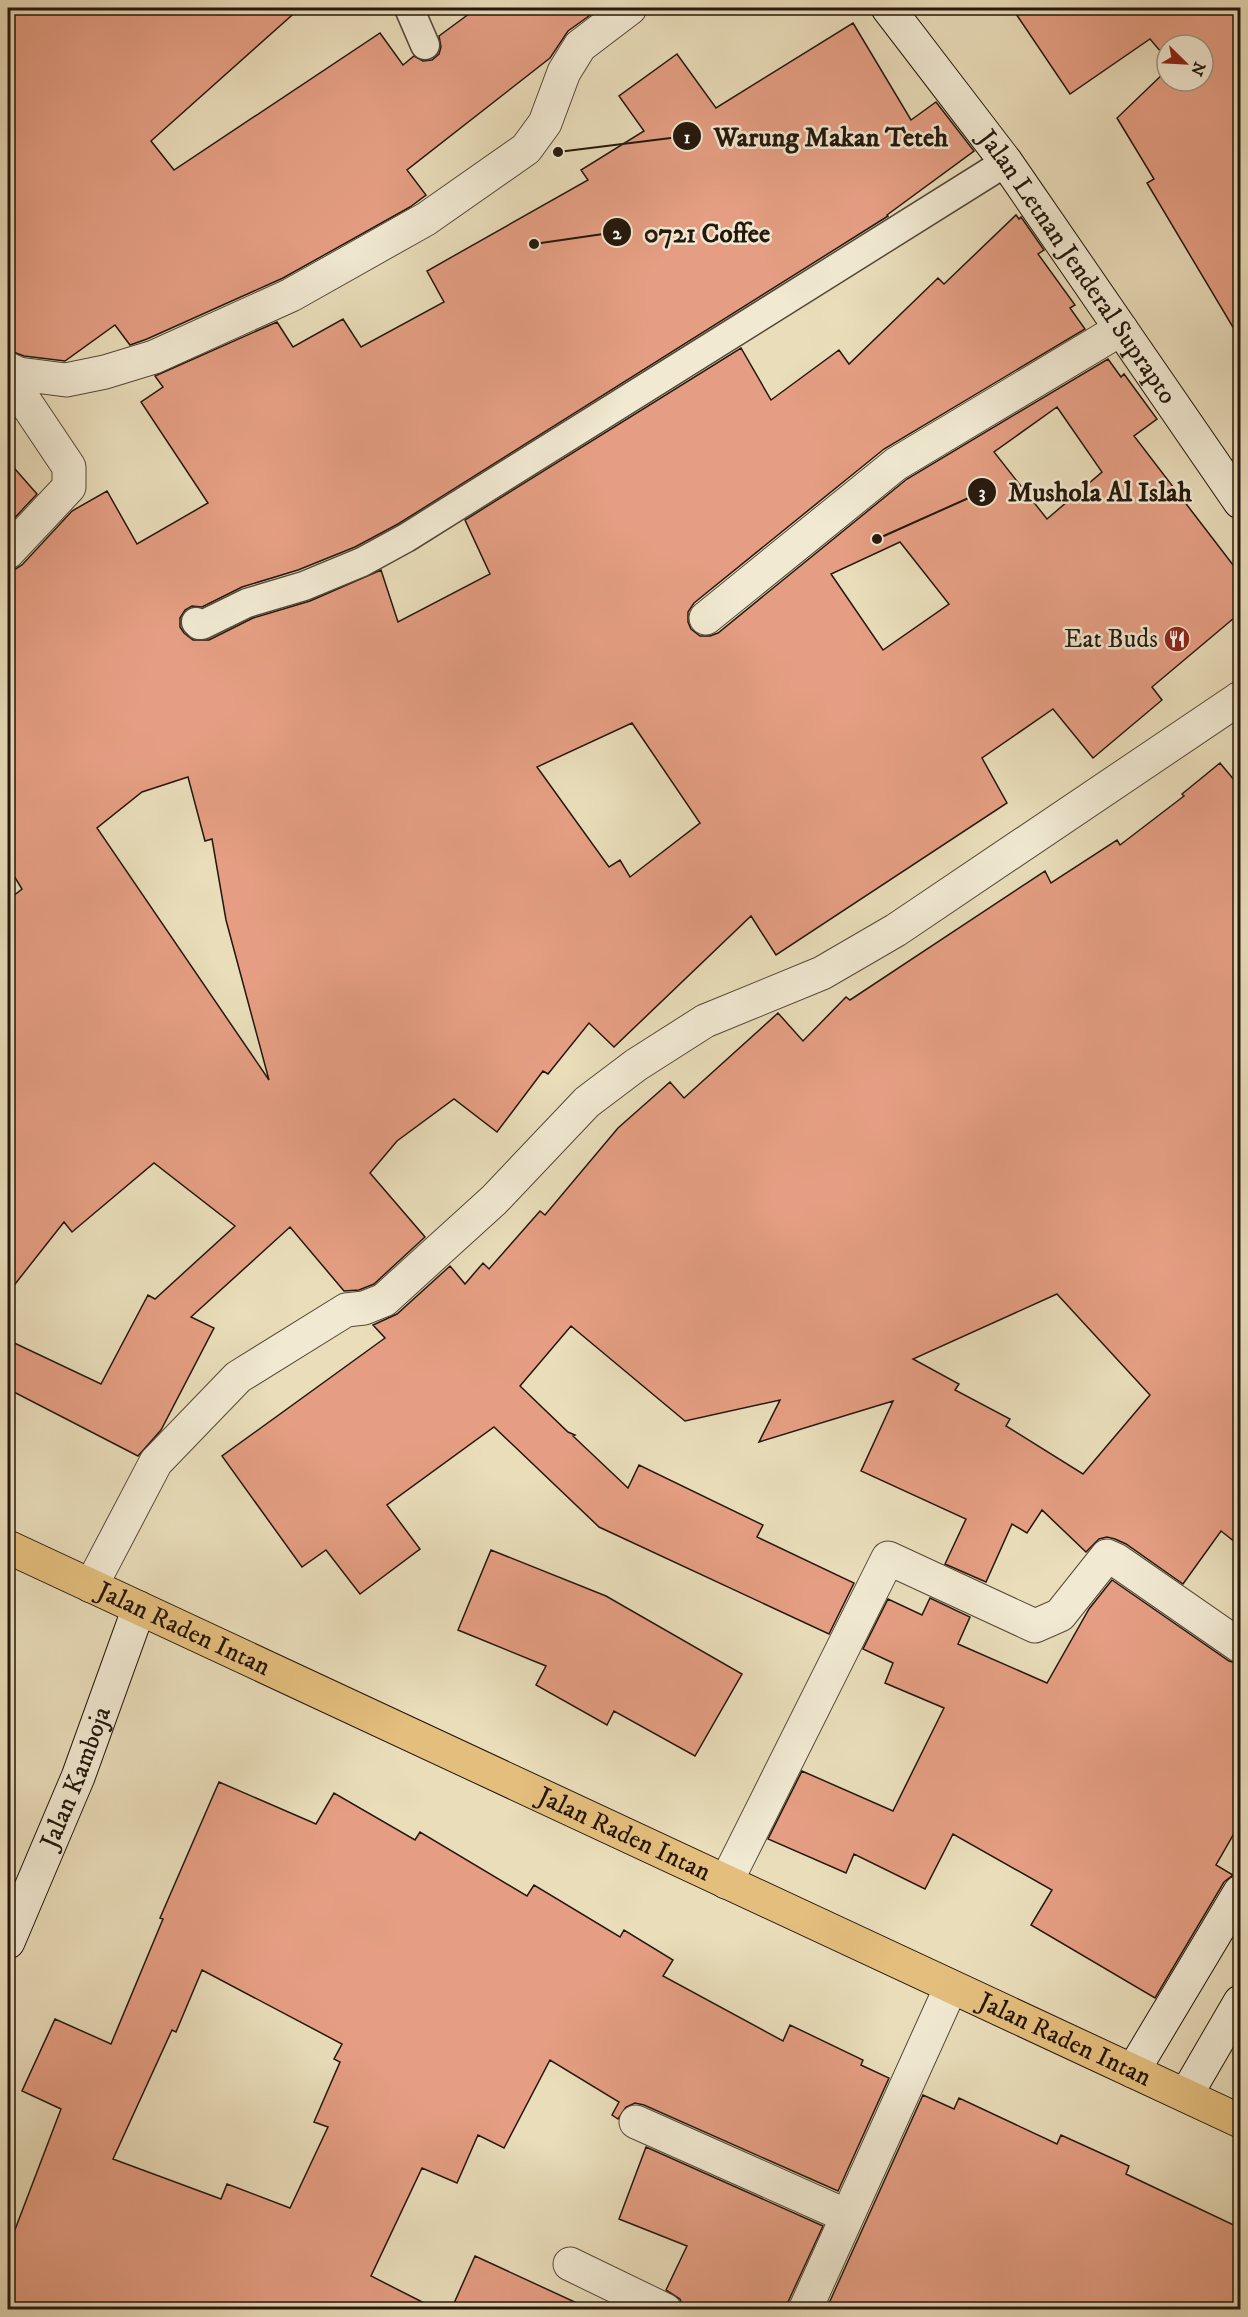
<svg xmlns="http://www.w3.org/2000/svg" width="1248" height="2317" viewBox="0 0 1248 2317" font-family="'IM FELL DW Pica',serif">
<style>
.building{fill:#e59e83;stroke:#24170c;stroke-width:1.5;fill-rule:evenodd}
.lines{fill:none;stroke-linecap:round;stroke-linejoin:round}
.lane-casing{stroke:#554838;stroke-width:31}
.street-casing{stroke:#554838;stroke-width:35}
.secondary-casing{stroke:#24170c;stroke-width:35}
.primary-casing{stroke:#24170c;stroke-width:35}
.lane{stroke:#f1e9d2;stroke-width:28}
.street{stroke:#f1e9d2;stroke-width:33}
.secondary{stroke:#f1e9d2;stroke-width:33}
.primary{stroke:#e4be7d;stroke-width:33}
.labels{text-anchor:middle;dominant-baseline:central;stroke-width:5;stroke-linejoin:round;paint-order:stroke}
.street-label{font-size:26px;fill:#24170c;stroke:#f1e9d2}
.poi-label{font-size:26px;fill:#24170c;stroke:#f1e9d2;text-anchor:end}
.leader{fill:none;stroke:#24170c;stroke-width:2}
.callout-dot{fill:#24170c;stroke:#f1e9d2;stroke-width:2}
.mark-label{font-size:18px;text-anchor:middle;font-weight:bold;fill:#fff}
.callout-label{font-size:27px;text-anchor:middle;font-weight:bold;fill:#24170c;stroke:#f1e9d2;stroke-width:5;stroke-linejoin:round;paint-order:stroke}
</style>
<rect width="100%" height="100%" fill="#e9ddba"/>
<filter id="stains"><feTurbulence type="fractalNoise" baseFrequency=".00333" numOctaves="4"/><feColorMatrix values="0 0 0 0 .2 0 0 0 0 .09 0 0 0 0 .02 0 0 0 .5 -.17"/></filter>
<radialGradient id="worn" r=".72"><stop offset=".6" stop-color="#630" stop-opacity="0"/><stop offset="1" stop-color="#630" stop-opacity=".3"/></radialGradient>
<path class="building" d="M 8,8 L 300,8 L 151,141 L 174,170 L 380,33 L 403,65 L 414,56 L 423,61 L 432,60 L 439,54 L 441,47 L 439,36 L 477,8 L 600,8 L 568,31 L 550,58 L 407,170 L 426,195 L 410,207 L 283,278 L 147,339 L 130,345 L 115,325 L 65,361 L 24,356 L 8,350 Z
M 1012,8 L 1240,8 L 1240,339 L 1147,183 L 1154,179 L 1117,118 L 1167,70 L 1167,81 L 1203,81 L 1203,45 L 1167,45 L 1167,59 L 1150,39 L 1070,94 Z
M 853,23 L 911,120 L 936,102 L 974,151 L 887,215 L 888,216 L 398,524 L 355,547 L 298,570 L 242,587 L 202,607 L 192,606 L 185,610 L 180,618 L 180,627 L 184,633 L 193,640 L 209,640 L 253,618 L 310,601 L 381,570 L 398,622 L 490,574 L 465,520 L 741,348 L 771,400 L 839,350 L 849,364 L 938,278 L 944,284 L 1016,215 L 1019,219 L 1021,217 L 1044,250 L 1038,254 L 1075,305 L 1070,308 L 1085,329 L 884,449 L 694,603 L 688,612 L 688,622 L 691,629 L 700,636 L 710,636 L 718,633 L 907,479 L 1108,359 L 1121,377 L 1124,374 L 1157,419 L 1134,436 L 1240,574 L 1240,613 L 1152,687 L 1162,700 L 1093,758 L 1053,709 L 982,758 L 1007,803 L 776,955 L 751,916 L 614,1047 L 589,1023 L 548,1074 L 543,1071 L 497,1132 L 454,1099 L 397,1141 L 370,1173 L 425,1237 L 374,1284 L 359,1290 L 344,1291 L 290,1227 L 191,1317 L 214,1328 L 161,1430 L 138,1456 L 8,1389 L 8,1340 L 101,1384 L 148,1295 L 155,1299 L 235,1226 L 154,1163 L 72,1232 L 64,1222 L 8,1293 L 8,900 L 22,889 L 8,866 L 8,570 L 14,570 L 22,565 L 72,511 L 107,491 L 137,544 L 208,503 L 141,402 L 163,387 L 155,376 L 277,322 L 293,347 L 343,319 L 361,347 L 444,302 L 427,271 L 588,180 L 581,170 L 644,131 L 619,96 L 677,54 L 716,108 ZM 1057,407 L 1102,472 L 1047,519 L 994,452 ZM 900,542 L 949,604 L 883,650 L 831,574 ZM 632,723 L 700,823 L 630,877 L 620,860 L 609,867 L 537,767 ZM 188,777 L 205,841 L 212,839 L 226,920 L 269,1080 L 97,828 L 142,792 Z
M 8,461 L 37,494 L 8,525 Z
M 1220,763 L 1240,787 L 1240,1546 L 1221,1531 L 1183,1584 L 1126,1544 L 1115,1539 L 1107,1537 L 1099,1539 L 1086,1552 L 1042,1510 L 1027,1533 L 1012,1524 L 986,1582 L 945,1564 L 966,1519 L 861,1471 L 893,1401 L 759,1442 L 780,1400 L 685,1421 L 571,1326 L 520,1386 L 568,1432 L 575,1435 L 573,1436 L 628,1488 L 639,1465 L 763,1525 L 757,1537 L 854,1583 L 829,1634 L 599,1527 L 494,1427 L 387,1505 L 420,1549 L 360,1594 L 326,1550 L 302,1567 L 222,1456 L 385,1338 L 373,1325 L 397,1314 L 450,1266 L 465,1284 L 483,1263 L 489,1269 L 540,1211 L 545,1215 L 618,1128 L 670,1082 L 684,1098 L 778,1013 L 803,1041 L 846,997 L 850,1000 L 1045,871 L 1051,883 L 1117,840 L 1120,845 L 1184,796 L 1182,794 ZM 1057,1294 L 1150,1395 L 1083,1474 L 1006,1426 L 1010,1419 L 955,1390 L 959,1384 L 913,1359 Z
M 491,1550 L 606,1596 L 742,1674 L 695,1756 L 614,1711 L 607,1725 L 536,1685 L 546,1666 L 458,1630 Z
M 1112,1580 L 1229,1661 L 1240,1664 L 1240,1823 L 1216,1865 L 1233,1875 L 1224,1882 L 1155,1998 L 1031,1925 L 1052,1890 L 953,1834 L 925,1889 L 854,1854 L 846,1873 L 768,1839 L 802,1771 L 893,1811 L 944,1708 L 885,1683 L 893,1663 L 863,1649 L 888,1599 L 922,1615 L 930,1598 L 970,1617 L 958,1644 L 1047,1683 L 1089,1609 Z
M 219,1782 L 316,1824 L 334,1793 L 415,1840 L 420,1832 L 527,1896 L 534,1885 L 620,1937 L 624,1930 L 673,1960 L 663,1976 L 783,2041 L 790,2025 L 863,2060 L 861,2065 L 889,2078 L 838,2191 L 644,2105 L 635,2103 L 626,2107 L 618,2119 L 612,2115 L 619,2102 L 550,2060 L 504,2148 L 478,2135 L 457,2183 L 422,2168 L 371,2276 L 438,2310 L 8,2310 L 8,2248 L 61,2109 L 22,2091 L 55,2019 L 111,2044 L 163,1919 L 160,1918 ZM 202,1970 L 342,2044 L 334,2059 L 340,2062 L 314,2122 L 328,2127 L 290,2208 L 227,2184 L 221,2199 L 113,2159 L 172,2030 L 176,2032 Z
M 923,2095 L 954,2109 L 959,2098 L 1057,2144 L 1061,2135 L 1129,2166 L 1126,2174 L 1240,2228 L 1240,2310 L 826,2310 Z
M 646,2147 L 823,2226 L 788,2302 L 787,2310 L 684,2310 L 680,2299 L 666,2290 L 687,2246 L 619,2219 Z
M 475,2256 L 592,2310 L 451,2310 Z"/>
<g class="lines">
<defs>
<path id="lane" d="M 409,8 L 425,45
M 196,622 L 199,625 L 202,625 L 247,603 L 304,586 L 362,562 L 406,538 L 1006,162"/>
<path id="street" d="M 8,369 L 19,374 L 66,380 L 105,372 L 154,357 L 291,295 L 426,219 L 526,149 L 545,123 L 564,72 L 580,46 L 630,8
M 8,376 L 69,467 L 69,487 L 8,552
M 706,618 L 896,464 L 1121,329
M 91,1586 L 156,1462 L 238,1377 L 346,1310 L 364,1308 L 384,1300 L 494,1200 L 587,1102 L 636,1065 L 705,1021 L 822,973 L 896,930 L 1240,698
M 726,1882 L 888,1558 L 1035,1626 L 1060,1615 L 1107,1556 L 1116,1560 L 1240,1646
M 636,2122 L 847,2216
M 570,2264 L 665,2310
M 805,2310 L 951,1987"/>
<g id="secondary">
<path id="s1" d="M 888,8 L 1006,162 L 1240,502"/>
<path id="s2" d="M 8,1942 L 78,1777 L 139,1608"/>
<path d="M 1133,2071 L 1240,1892"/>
<path d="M 1186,2095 L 1240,2002"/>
</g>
<g id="primary">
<path id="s3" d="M 8,1547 L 1240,2121"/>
</g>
</defs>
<use href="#lane" class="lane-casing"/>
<use href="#street" class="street-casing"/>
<use href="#secondary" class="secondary-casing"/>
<use href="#primary" class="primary-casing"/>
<use href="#lane" class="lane"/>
<use href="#street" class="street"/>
<use href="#secondary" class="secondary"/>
<use href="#primary" class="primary"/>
</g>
<defs>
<symbol id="restaurant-disc" viewBox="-11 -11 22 22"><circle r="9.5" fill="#8f2418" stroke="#f1e9d2"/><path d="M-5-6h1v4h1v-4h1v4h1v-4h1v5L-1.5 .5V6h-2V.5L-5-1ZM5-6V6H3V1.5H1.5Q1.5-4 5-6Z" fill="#fff"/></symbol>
</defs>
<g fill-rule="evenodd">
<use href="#restaurant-disc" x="1162" y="624" width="30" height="30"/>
</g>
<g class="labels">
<g class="street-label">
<text stroke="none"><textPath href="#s1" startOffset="321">Jalan Letnan Jenderal Suprapto</textPath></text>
<text stroke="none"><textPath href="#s3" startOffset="194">Jalan Raden Intan</textPath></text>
<text stroke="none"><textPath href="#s2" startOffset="178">Jalan Kamboja</textPath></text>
<text stroke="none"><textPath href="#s3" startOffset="680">Jalan Raden Intan</textPath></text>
<text stroke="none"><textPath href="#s3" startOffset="1166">Jalan Raden Intan</textPath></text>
</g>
<g class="poi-label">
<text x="1158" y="639">Eat Buds</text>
</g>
</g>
<path class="leader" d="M558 152L687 136M534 244L617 232M877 539L982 492"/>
<g class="callout-dot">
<circle cx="558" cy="152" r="6"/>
<circle cx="534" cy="244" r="6"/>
<circle cx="877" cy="539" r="6"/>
<circle cx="687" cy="136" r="15"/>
<circle cx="617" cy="232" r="15"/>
<circle cx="982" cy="492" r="15"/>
</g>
<g class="mark-label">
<text x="687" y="143">1</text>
<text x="617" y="239">2</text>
<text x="982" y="498">3</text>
</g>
<g class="callout-label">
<text x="831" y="146">Warung Makan Teteh</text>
<text x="707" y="242">0721 Coffee</text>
<text x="1100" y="501">Mushola Al Islah</text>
</g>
<rect width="1248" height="2317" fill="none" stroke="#e9ddba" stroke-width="30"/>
<rect x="9" y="9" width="1230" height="2299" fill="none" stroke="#24170c" stroke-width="3"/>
<rect x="15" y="15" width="1218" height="2287" fill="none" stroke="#24170c" stroke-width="1.5"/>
<g transform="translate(1185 63) rotate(114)"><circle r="28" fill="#f1e9d2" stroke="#9f9583" stroke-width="1.5"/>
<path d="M0-4.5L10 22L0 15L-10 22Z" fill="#8f2418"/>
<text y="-9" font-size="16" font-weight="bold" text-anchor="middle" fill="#24170c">N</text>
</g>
<rect width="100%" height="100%" filter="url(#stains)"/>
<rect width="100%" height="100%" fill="url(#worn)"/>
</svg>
